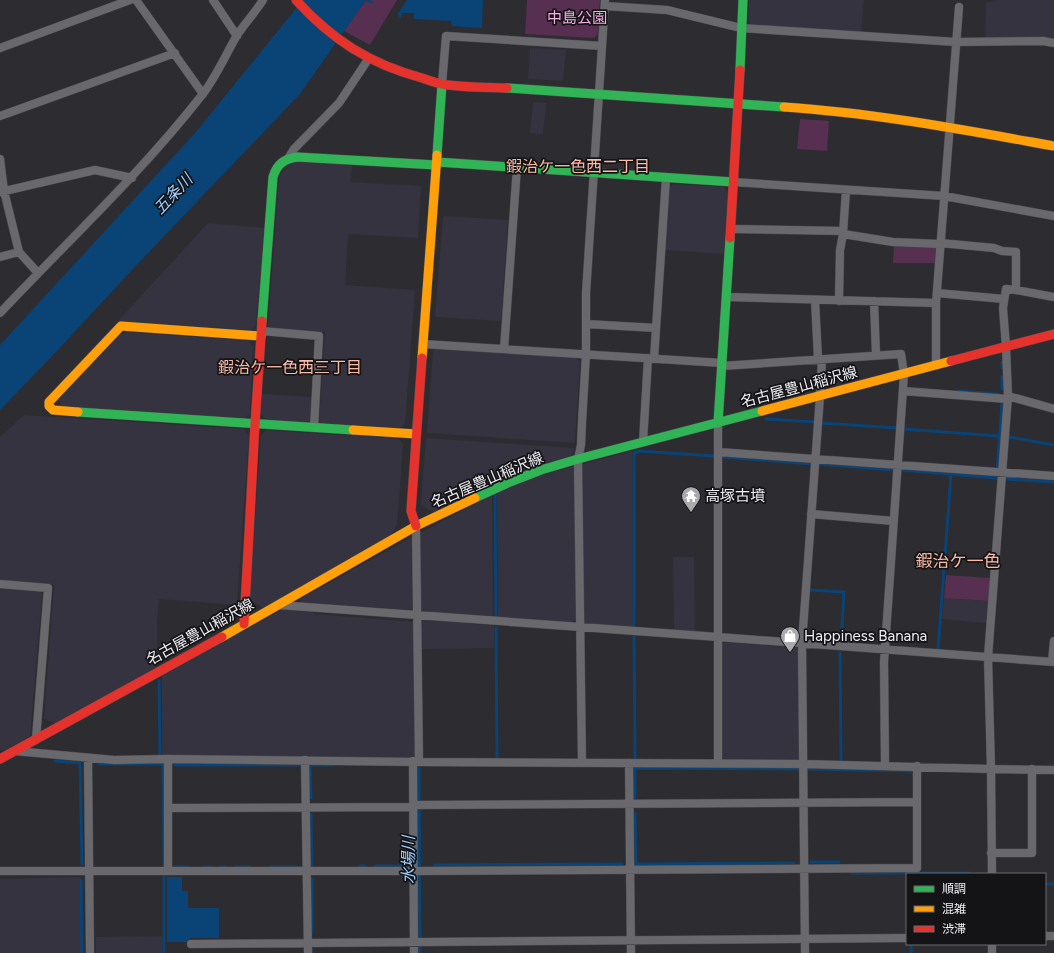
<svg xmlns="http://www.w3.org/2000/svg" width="1054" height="953" viewBox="0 0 1054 953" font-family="Figtree,'Noto Sans JP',sans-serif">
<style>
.built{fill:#35333f}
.green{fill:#572f50}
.water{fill:#0a4375}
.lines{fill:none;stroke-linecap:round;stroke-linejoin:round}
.stream{stroke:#0a4375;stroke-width:3}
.street-casing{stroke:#49484c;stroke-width:9}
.fast-casing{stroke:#49484c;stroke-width:10}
.slow-casing{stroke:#49484c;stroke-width:10}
.jam-casing{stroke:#49484c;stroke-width:10}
.street{stroke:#69686c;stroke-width:8}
.fast{stroke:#30b455;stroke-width:9}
.slow{stroke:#ff9f0a;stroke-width:9}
.jam{stroke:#e5322d;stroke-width:9}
.labels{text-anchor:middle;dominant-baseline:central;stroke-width:3.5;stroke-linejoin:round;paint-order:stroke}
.park-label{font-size:15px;fill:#f6ade5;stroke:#141417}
.street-label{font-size:15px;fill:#eeedf2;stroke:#141417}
.poi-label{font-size:15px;fill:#eeedf2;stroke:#141417;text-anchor:start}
.neighbourhood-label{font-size:16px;fill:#fabaa6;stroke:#141417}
.water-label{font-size:16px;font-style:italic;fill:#a1cdfe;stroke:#141417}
.quarter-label{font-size:17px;fill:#fabaa6;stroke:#141417}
</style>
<rect width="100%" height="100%" fill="#2d2c31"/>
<path class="built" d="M 748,0 L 864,0 L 861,32 L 751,25 L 748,21 L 749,2 Z
M 997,0 L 1054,0 L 1054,39 L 1042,37 L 985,38 L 986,3 Z
M 530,48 L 566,50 L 563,81 L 528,79 Z
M 533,102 L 546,103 L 543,134 L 530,133 Z
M 296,162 L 352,165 L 351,182 L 421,186 L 418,238 L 348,234 L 345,285 L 415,290 L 405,423 L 400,428 L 322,423 L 319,421 L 325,332 L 271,328 L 268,325 L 279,176 L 286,166 Z
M 673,184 L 723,187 L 728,193 L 724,254 L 665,250 L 670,187 Z
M 443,216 L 508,220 L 501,321 L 435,317 Z
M 208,223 L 264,228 L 256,325 L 251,330 L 118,321 Z
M 127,332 L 249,341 L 253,347 L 250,413 L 245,418 L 61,406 L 58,399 L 120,335 Z
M 436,348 L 576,357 L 580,362 L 575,443 L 427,433 L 433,351 Z
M 262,394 L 312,397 L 311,419 L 307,422 L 266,419 L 261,414 Z
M 24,415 L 244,429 L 249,436 L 237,605 L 159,599 L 157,624 L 157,667 L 55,723 L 44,719 L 54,585 L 0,581 L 0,437 Z
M 266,430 L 399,439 L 403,445 L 397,525 L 390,537 L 263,608 L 249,600 L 261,435 Z
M 426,438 L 574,448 L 574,451 L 571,456 L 532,467 L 500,478 L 433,512 L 421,505 Z
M 632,451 L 633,629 L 584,624 L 582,464 Z
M 575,466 L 576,619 L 572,622 L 498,617 L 497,493 L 529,479 Z
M 492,495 L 493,616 L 422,611 L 421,609 L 420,533 Z
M 412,537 L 413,610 L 301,602 L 300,599 Z
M 673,557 L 694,557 L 695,633 L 674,631 Z
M 0,587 L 39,590 L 42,594 L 30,736 L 6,750 L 0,750 Z
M 944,598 L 988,601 L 987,623 L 942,619 Z
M 283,609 L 314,611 L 314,614 L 415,622 L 416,758 L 343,757 L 162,756 L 162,676 Z
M 424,619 L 494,626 L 494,648 L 421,649 L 420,621 Z
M 723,642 L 796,648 L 798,650 L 799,761 L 721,761 L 720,644 Z
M 80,877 L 81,953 L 0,953 L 0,879 Z
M 162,936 L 162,953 L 96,953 L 96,937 Z"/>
<path class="green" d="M 366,0 L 397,0 L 370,45 L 344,31 Z
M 527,0 L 600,0 L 598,34 L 594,38 L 525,34 Z
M 800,119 L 829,121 L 827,151 L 797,149 Z
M 894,245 L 936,247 L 935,263 L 893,263 Z
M 946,575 L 990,578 L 989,601 L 944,598 Z"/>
<path class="water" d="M 303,0 L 366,0 L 300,94 L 130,272 L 56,352 L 0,410 L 0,345 L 195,133 Z
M 407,0 L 483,0 L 482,28 L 452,26 L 451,21 L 414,19 L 414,13 L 402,13 L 401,18 L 397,15 Z
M 167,877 L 182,877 L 182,891 L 188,891 L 188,908 L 219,908 L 219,938 L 190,938 L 190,942 L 167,942 Z"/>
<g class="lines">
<path class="stream" d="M 368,0 L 371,2
M 1002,362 L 1002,368
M 1002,377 L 1002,389
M 958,391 L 998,394
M 766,419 L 815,422
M 821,423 L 897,428
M 903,429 L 999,436
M 1009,437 L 1054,445
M 723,457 L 812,464
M 818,464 L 894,470
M 900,470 L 996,478
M 997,470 L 1002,403
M 1006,479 L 1054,482
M 495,495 L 496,616
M 809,590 L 844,592 L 841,641
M 634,625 L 634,453 L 639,451 L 713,456
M 496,628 L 497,760
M 634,637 L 635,759
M 938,650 L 951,474
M 840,653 L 841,763
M 159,681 L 160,756
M 55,761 L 80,763 L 82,864
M 99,764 L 163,764 L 164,865
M 175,765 L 301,765
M 419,768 L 420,953
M 807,769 L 912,771
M 635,797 L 635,768 L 798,769
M 311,798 L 310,765 L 333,765
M 635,813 L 636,864
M 311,814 L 312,867
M 811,862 L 839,862
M 634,864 L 794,863
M 435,865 L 622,864
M 360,866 L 365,866
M 375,866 L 405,866
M 174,867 L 188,867
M 204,867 L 211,867
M 220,867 L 226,867
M 235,867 L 249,867
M 270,867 L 300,867
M 851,873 L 969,873 L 969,874
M 164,877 L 164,953
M 312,879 L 312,932
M 81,880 L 82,953
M 1045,884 L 1054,884
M 911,944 L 911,953
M 312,950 L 312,953"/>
<defs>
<path id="street" d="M 136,0 L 203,94
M 213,0 L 237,36
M 605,6 L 667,10 L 741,28 L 956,42 L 1043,41 L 1054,43
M 0,48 L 130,0
M 442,84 L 446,36 L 602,46
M 0,116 L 175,53
M 289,157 L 294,149 L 339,103 L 369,58
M 0,159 L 4,191 L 19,252 L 38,273
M 733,182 L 944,196 L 1054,216
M 0,192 L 95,170 L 132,178
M 731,229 L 843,231
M 843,234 L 893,242 L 940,244
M 940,243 L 994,248 L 1002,251 L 1016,252 L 1016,290
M 0,257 L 19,252
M 937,293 L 1004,299
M 726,297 L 936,303
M 815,300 L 818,359
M 839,301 L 840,250 L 843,234 L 846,190
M 874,301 L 876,355
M 0,313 C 68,241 141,173 202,95 C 216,77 225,56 236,37 C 244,24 255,13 263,0
M 586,324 L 656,328
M 262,331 L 319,336 L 314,428
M 423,344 L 722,363
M 504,349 L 517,167
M 654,359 L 666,178
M 936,365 L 936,303 L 959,7
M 722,366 L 901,354 L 904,374 L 884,662 L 885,765
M 903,391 L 1008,399
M 1008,396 L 1054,409
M 643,442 L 648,358
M 718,452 L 1054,476
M 811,514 L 894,521
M 416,526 L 419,762
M 0,584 L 48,588 L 36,739
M 279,605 L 718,637 L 1054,662
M 1052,662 L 1054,641
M 15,751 L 114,760 L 168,759 L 419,762 L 803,764 L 991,769 L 988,657 L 1008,396 L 1006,347 L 1003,308 L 1006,289 L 1016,290 L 1054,297
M 88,758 L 90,953
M 168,759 L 168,871
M 305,760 L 308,953
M 413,761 L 414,953
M 582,763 L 578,459 L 581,445 L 582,422 L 586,354 L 586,293 L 605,0
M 629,763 L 631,953
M 718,763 L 718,423
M 413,805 L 917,802
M 168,808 L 413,807
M 991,853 L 1032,853 L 1032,769
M 0,871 L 416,871 L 917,868 L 917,766
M 992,874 L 991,769 L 1054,770
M 1045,936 L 1054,936
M 191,944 L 907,938
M 992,944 L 992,953
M 805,953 L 802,643 L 820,396 L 822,359"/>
<path id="fast" d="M 740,70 L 743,0
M 507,88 L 784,107
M 437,155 L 442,84
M 437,162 L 733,182
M 262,321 L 273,177 C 277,164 284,159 297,157 L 436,165
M 78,412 L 353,430
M 718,423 L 730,238
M 475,498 L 510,482 L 541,470 L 578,459 L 762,411"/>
<path id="slow" d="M 784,107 C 875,113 964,130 1054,146
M 422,358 L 437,155
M 762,411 L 951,361
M 78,412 L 53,410 L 49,406 L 49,402 L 121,326 L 261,336
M 353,430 L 416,434
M 222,637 L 416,526 L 475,498"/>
<path id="jam" d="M 296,0 C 332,40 370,64 422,78 C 428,80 435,83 442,84 C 463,88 486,87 507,88
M 730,238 L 740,70
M 951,361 L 1054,334
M 416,526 L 411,511 L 422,358
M 244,624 L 255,424 L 262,321
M 0,759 L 222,637"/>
</defs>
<use href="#street" class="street-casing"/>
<use href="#fast" class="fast-casing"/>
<use href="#slow" class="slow-casing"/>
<use href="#jam" class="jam-casing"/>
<use href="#street" class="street"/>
<use href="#fast" class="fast"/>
<use href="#slow" class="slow"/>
<use href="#jam" class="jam"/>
</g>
<defs>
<symbol id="temple-pin" viewBox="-11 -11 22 30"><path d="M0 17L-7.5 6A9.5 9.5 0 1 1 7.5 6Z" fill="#aaa9ae" stroke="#141417"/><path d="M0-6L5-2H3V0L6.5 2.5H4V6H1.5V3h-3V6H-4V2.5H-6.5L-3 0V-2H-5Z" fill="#fff"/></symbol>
<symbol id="shop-pin" viewBox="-11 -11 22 30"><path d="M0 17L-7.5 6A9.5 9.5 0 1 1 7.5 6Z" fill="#aaa9ae" stroke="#141417"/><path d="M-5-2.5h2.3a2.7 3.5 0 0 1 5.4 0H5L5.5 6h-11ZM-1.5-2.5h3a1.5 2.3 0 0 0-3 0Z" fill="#fff"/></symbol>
</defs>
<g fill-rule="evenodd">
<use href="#temple-pin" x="680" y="485" width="22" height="30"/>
<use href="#shop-pin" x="779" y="625" width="22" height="30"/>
</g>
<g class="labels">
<g class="park-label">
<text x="577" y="18">中島公園</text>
</g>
<g class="street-label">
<text transform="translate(799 387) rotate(-15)">名古屋豊山稲沢線</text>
<text transform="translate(487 480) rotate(-23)">名古屋豊山稲沢線</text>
<text transform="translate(200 632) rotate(-29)">名古屋豊山稲沢線</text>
</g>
<g class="poi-label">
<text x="705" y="496">高塚古墳</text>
<text x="804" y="636">Happiness Banana</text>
</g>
<g class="neighbourhood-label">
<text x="578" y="166">鍜治ケ一色西二丁目</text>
<text x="290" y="367">鍜治ケ一色西三丁目</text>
</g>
<g class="water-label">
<text transform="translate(173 194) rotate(-47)">五条川</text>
<text transform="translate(408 860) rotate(-90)">水場川</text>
</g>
<g class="quarter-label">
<text x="958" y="561">鍜治ケ一色</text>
</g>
</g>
<rect x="906" y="873" width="140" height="72" fill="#141417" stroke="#6b6b6f"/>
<rect x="914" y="886" width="20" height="6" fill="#30b455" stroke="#6b6b6f"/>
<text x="942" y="893" font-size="12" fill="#eeedf2">順調</text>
<rect x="914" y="906" width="20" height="6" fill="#ff9f0a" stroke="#6b6b6f"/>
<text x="942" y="913" font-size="12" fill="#eeedf2">混雑</text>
<rect x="914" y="926" width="20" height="6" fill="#e5322d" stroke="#6b6b6f"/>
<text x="942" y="933" font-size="12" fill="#eeedf2">渋滞</text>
</svg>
